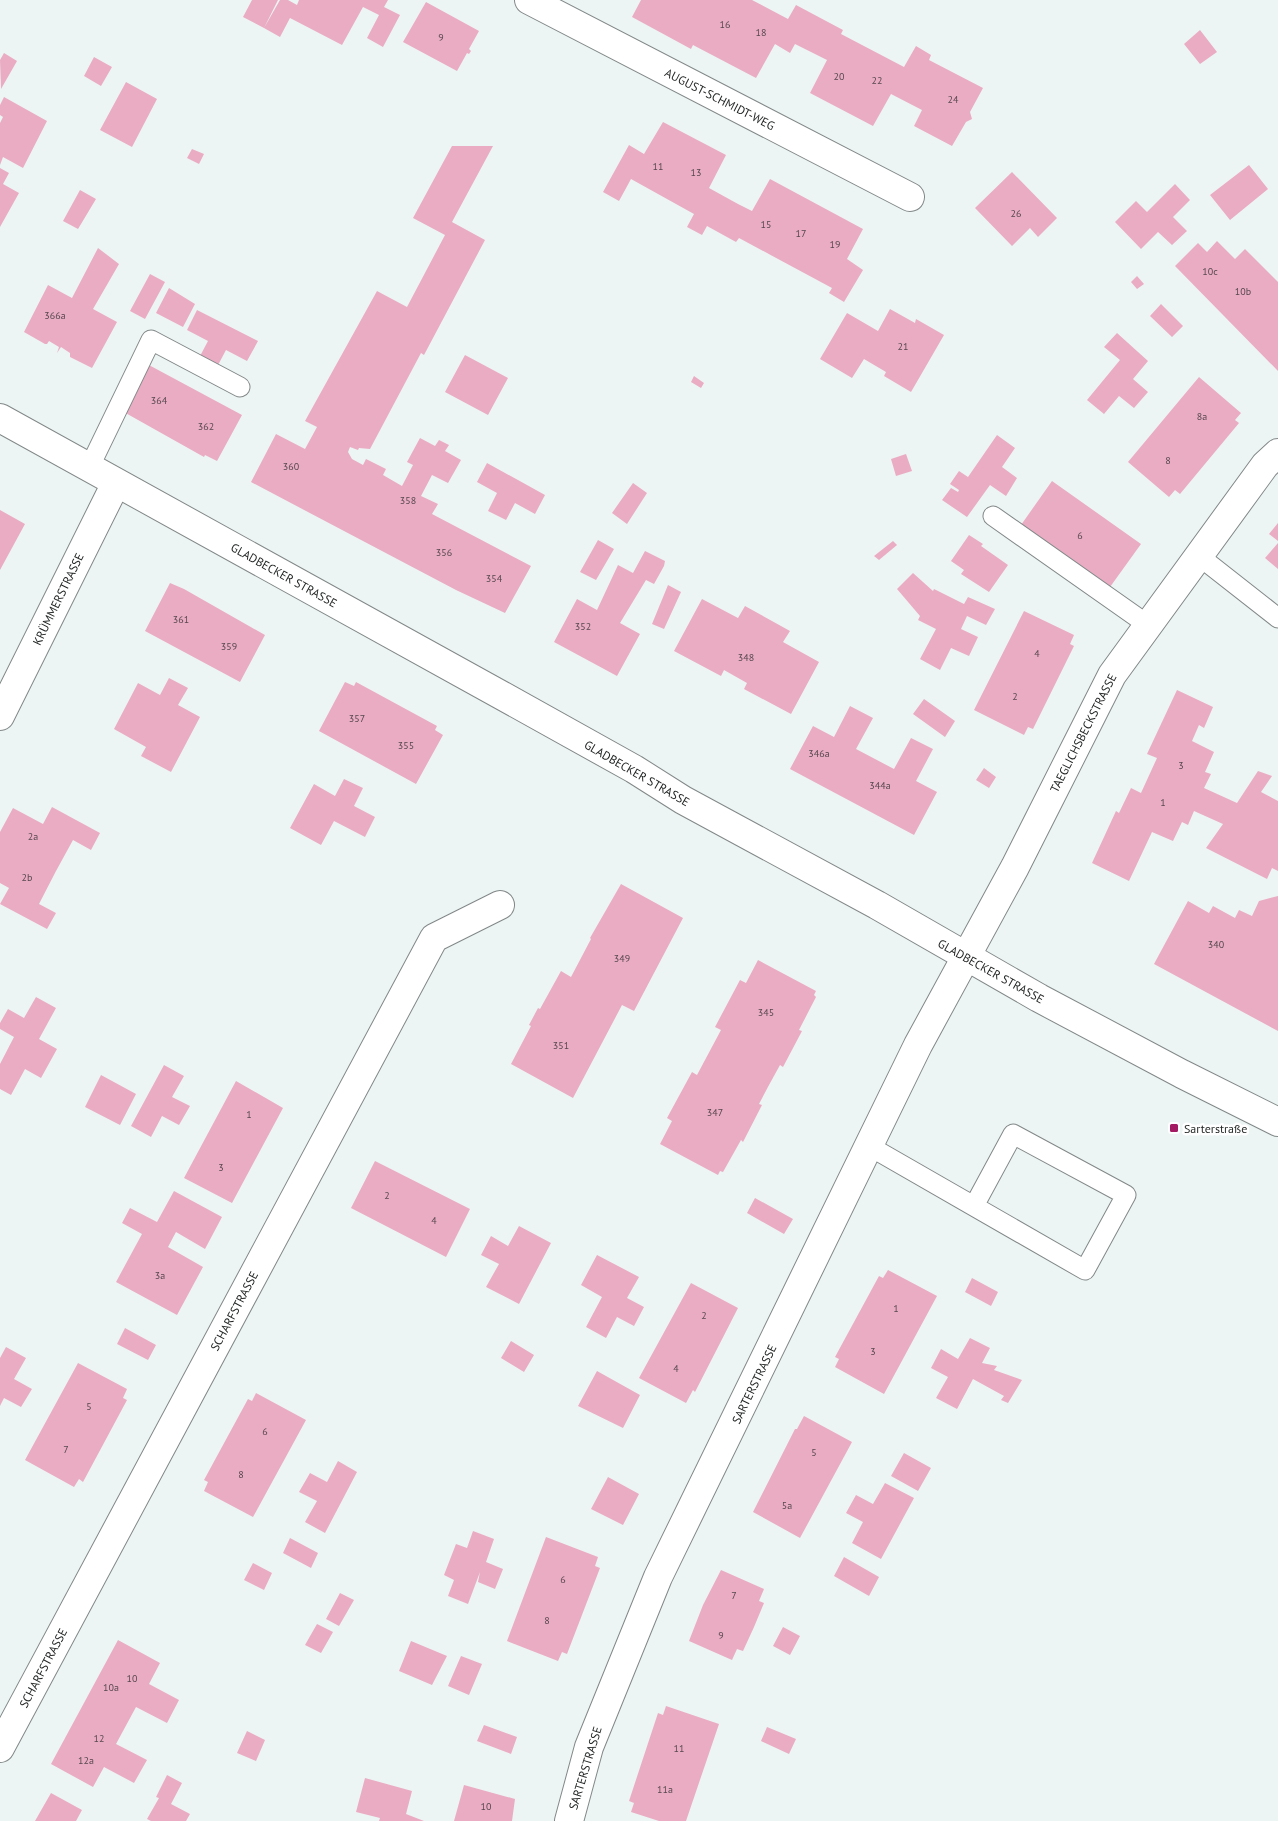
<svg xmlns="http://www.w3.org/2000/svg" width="1278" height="1821" viewBox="0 0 1278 1821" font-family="'PT Sans',sans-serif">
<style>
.building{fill:#eaacc3}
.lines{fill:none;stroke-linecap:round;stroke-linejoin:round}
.lane-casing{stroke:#828888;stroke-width:21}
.street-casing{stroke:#828888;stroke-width:30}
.secondary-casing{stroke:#828888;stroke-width:30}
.lane{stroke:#fff;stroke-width:19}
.street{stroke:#fff;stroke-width:28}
.secondary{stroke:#fff;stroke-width:28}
.poi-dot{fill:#a31962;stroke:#fff;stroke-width:2}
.labels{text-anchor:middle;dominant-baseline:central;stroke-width:5;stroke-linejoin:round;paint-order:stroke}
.number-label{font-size:10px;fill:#56484e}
.street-label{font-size:12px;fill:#252727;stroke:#fff}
.poi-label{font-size:12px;fill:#252727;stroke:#fff;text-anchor:start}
</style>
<rect width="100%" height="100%" fill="#edf4f4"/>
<path class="building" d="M 252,0 L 278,0 L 264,28 L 243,17 Z
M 280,0 L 288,0 L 297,5 L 299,0 L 388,0 L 384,7 L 400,15 L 383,47 L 367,38 L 379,15 L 363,7 L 342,45 L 290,18 L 280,37 L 264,28 Z
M 641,0 L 752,0 L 788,19 L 796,5 L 843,30 L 841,34 L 904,67 L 916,46 L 931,55 L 929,60 L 983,88 L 970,112 L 972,119 L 966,122 L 952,146 L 914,126 L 922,110 L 891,94 L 873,126 L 810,93 L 827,60 L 795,44 L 790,53 L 775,44 L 756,78 L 693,45 L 691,49 L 632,17 Z
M 426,2 L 479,31 L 469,49 L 471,51 L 469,54 L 467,53 L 457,71 L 403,42 Z
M 1200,30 L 1217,52 L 1200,64 L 1184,44 Z
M 4,53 L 17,61 L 1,89 L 0,60 Z
M 94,57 L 112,67 L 101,86 L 84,76 Z
M 126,82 L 157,99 L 132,147 L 100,130 Z
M 4,97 L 47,121 L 23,168 L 3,157 L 0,165 L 0,123 L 3,117 L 0,115 L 0,105 Z
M 663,122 L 726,155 L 709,188 L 738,204 L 752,211 L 770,179 L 863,229 L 847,259 L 863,270 L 844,302 L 829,293 L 832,288 L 739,238 L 736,242 L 707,226 L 702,235 L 687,227 L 694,214 L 631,179 L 619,201 L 603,192 L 629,145 L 644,154 Z
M 452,146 L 493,146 L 452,222 L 485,240 L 424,355 L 421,353 L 370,449 L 359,448 L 358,450 L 350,447 L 348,452 L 352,459 L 363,465 L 366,459 L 386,469 L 383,475 L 402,486 L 413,465 L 407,462 L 420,438 L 435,446 L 439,440 L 449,445 L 445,451 L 461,460 L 448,483 L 432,475 L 421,496 L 438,504 L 432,514 L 531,566 L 505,613 L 456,590 L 251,482 L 276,434 L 305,449 L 317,427 L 305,421 L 377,291 L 407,307 L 445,235 L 413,218 Z
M 192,149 L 204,154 L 199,164 L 187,158 Z
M 1249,165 L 1268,189 L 1230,220 L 1210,195 Z
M 0,168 L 9,173 L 3,184 L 19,193 L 0,227 Z
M 1012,172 L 1057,218 L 1038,237 L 1030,228 L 1012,246 L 975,208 Z
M 1175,184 L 1190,200 L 1173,217 L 1187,231 L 1172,245 L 1158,232 L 1141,249 L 1115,222 L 1136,201 L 1147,212 Z
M 80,190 L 96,199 L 78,229 L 63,221 Z
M 1217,241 L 1235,259 L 1245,249 L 1278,282 L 1278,371 L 1175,266 L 1198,243 L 1207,252 Z
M 98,248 L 119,264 L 93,309 L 117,322 L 92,368 L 70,357 L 70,353 L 61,347 L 57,353 L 59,347 L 49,341 L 47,344 L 45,344 L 24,332 L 48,285 L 72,298 Z
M 150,274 L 165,282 L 145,319 L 130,311 Z
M 1137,276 L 1144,284 L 1137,289 L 1131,282 Z
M 169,288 L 195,304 L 183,327 L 156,313 Z
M 1161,304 L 1183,326 L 1172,337 L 1150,316 Z
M 890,309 L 915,323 L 916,319 L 944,335 L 911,392 L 884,376 L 886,372 L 864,359 L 852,378 L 820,359 L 847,313 L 878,331 Z
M 197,310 L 258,341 L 247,361 L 226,350 L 217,367 L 199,358 L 208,341 L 187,330 Z
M 1117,333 L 1148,361 L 1133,379 L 1148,392 L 1134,408 L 1119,396 L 1104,414 L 1087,400 L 1120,360 L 1104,347 Z
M 465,355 L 508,378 L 488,415 L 445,392 Z
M 147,364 L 242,415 L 217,461 L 205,455 L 204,457 L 122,411 Z
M 694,376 L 704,383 L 701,388 L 691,382 Z
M 1199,377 L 1241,413 L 1235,420 L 1239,423 L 1180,494 L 1175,490 L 1169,497 L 1128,462 Z
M 997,435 L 1015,448 L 1002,467 L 1017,478 L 1006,496 L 990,485 L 967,517 L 942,500 L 951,488 L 958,492 L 959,490 L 950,484 L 959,471 L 968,477 Z
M 906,454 L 912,471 L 896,476 L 891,459 Z
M 487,463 L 545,495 L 535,514 L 515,503 L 506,520 L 488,511 L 497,493 L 477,482 Z
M 1052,481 L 1141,544 L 1110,587 L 1021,525 Z
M 633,483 L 647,493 L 627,524 L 612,513 Z
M 0,510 L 25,524 L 0,570 Z
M 1278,523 L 1278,541 L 1269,534 Z
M 969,535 L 983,544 L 981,546 L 1008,565 L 989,592 L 961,574 L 964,570 L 951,561 Z
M 598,540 L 614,549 L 596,580 L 580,572 Z
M 893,541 L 897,545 L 879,560 L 874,556 Z
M 1278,543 L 1278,569 L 1265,558 Z
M 645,551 L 665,561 L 664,566 L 654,584 L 646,580 L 620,623 L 640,634 L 617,676 L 554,642 L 577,599 L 597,610 L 618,565 L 633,573 Z
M 913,573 L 933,591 L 934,589 L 964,604 L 968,597 L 995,609 L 986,625 L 967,616 L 961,629 L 978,637 L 969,656 L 951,648 L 940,670 L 920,659 L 936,629 L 918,620 L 920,616 L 897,589 Z
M 170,583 L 184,589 L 265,635 L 240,682 L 145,631 Z
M 668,585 L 681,592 L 664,629 L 652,624 Z
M 702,599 L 738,618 L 745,606 L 790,631 L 783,642 L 819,662 L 791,714 L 744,689 L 747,683 L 724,670 L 721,676 L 674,651 Z
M 1024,611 L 1074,635 L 1070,644 L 1074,646 L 1033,729 L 1028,727 L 1024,735 L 974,710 Z
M 169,678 L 188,688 L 178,705 L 200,717 L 171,772 L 141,756 L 146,747 L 114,729 L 138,683 L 160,695 Z
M 345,682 L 354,686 L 356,682 L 437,726 L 435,730 L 443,735 L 416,784 L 319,731 Z
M 1177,690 L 1213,707 L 1204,728 L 1199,725 L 1192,741 L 1214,752 L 1205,772 L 1211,774 L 1204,788 L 1237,803 L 1258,771 L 1272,776 L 1261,792 L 1278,801 L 1278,871 L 1272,868 L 1267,879 L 1206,848 L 1223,824 L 1194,811 L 1188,825 L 1182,822 L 1173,841 L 1152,832 L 1129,881 L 1092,863 L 1116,811 L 1119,813 L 1131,788 L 1141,793 L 1157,758 L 1147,754 Z
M 924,699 L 955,721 L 945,737 L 913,714 Z
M 850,706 L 873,718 L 856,749 L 894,769 L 911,738 L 933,749 L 916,781 L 937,792 L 914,835 L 790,769 L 813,726 L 834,737 Z
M 984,768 L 996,777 L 989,788 L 976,780 Z
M 344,779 L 363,788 L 354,806 L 375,817 L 365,837 L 334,821 L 321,845 L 290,828 L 314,784 L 335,796 Z
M 52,807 L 100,833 L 91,850 L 73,840 L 56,871 L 39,904 L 56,913 L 47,929 L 0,904 L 9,888 L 0,883 L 0,832 L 13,808 L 43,824 Z
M 621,884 L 683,918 L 634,1011 L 622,1005 L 573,1098 L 511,1064 L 531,1026 L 529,1025 L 538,1008 L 540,1009 L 561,971 L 571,977 L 591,939 L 590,938 Z
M 1278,896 L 1278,1031 L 1154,964 L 1188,901 L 1209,913 L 1213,906 L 1235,918 L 1239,910 L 1252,916 L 1259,901 Z
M 758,960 L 816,991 L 814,995 L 816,997 L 799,1030 L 802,1031 L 783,1067 L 780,1065 L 769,1085 L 759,1104 L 762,1105 L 743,1142 L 741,1140 L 723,1172 L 720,1171 L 718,1175 L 660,1144 L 672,1121 L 667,1118 L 692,1072 L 697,1075 L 721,1030 L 715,1027 L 740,980 L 746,983 Z
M 36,997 L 56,1008 L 39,1039 L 57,1049 L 41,1078 L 25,1069 L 11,1095 L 0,1089 L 0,1064 L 14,1037 L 0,1029 L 0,1023 L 8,1009 L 24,1018 Z
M 164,1065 L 184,1076 L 172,1097 L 190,1106 L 179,1125 L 162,1116 L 151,1137 L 131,1126 Z
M 101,1075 L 136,1094 L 120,1125 L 85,1107 Z
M 236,1081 L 283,1108 L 232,1203 L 184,1178 Z
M 375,1161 L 470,1209 L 446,1257 L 351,1208 Z
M 174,1191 L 222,1217 L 205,1249 L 176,1232 L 168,1247 L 203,1267 L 177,1315 L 116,1282 L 142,1234 L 122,1223 L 130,1208 L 157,1222 Z
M 755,1198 L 793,1219 L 784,1234 L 747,1213 Z
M 519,1226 L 551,1243 L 519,1304 L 486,1287 L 499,1264 L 481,1255 L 491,1236 L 508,1246 Z
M 597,1255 L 639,1277 L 627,1298 L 644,1307 L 634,1326 L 617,1317 L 606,1338 L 586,1327 L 602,1297 L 581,1285 Z
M 888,1270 L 937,1296 L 884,1394 L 835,1367 L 839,1359 L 835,1357 L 879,1276 L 883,1278 Z
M 972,1278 L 998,1292 L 991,1306 L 965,1292 Z
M 691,1283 L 738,1308 L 695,1392 L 693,1390 L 686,1403 L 639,1378 Z
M 125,1328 L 156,1345 L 148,1360 L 117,1344 Z
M 970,1338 L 990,1348 L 982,1363 L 997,1366 L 994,1370 L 1022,1380 L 1008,1403 L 1001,1400 L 1004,1396 L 973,1379 L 957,1409 L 936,1398 L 948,1377 L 931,1368 L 941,1349 L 958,1359 Z
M 511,1341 L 534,1355 L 524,1372 L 501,1358 Z
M 6,1347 L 26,1358 L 14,1379 L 32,1389 L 21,1407 L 4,1398 L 0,1406 L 0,1358 Z
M 78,1363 L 127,1389 L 123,1398 L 127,1400 L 83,1482 L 79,1479 L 74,1487 L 25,1460 Z
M 597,1371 L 640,1395 L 623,1428 L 578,1406 Z
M 256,1393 L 306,1420 L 253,1517 L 204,1491 L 208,1482 L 204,1480 L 248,1399 L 252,1401 Z
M 804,1416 L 852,1442 L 800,1538 L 753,1512 L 795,1429 L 797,1429 Z
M 904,1453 L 931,1468 L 918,1491 L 891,1476 Z
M 338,1461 L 357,1472 L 325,1533 L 305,1522 L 317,1501 L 299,1492 L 310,1473 L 327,1482 Z
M 608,1477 L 639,1494 L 623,1525 L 591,1509 Z
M 885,1483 L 914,1498 L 881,1559 L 852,1543 L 863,1522 L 846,1513 L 856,1495 L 873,1504 Z
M 473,1531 L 494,1539 L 486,1562 L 503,1569 L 495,1589 L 478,1582 L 480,1572 L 468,1604 L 448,1596 L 454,1580 L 444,1575 L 456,1544 L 467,1548 Z
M 546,1537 L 598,1557 L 595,1566 L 600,1568 L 567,1654 L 562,1652 L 558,1661 L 507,1641 Z
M 290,1538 L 318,1553 L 311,1568 L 283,1553 Z
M 844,1557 L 879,1577 L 869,1596 L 834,1576 Z
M 253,1563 L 272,1573 L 264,1590 L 244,1580 Z
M 721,1570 L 764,1589 L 759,1601 L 764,1603 L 754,1627 L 743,1651 L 737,1649 L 732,1660 L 689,1641 L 703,1605 Z
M 340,1593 L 354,1600 L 339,1626 L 326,1619 Z
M 317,1624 L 333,1632 L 321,1653 L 305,1645 Z
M 783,1627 L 800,1636 L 790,1655 L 773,1646 Z
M 118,1640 L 160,1663 L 149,1684 L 179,1700 L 167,1723 L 136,1707 L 116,1744 L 147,1760 L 134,1783 L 104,1767 L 93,1787 L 51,1764 Z
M 411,1641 L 447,1656 L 432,1685 L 399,1671 Z
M 461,1656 L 482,1664 L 469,1695 L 448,1686 Z
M 666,1706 L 719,1724 L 686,1821 L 659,1821 L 631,1812 L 634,1803 L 629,1801 L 658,1713 L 663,1715 Z
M 484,1725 L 517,1737 L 511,1754 L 477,1741 Z
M 767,1727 L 796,1739 L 789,1754 L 761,1741 Z
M 247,1731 L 265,1740 L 256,1761 L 237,1753 Z
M 167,1775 L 182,1783 L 171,1804 L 190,1814 L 186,1821 L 151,1821 L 147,1819 L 159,1798 L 156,1797 Z
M 365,1778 L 412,1791 L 406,1814 L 424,1821 L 379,1821 L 380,1818 L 356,1812 Z
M 464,1785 L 515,1799 L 512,1821 L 454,1821 Z
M 51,1793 L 82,1810 L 76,1821 L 35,1821 Z"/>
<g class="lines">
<defs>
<path id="lane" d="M 89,468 L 151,340 L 240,387
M 993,516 L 1148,625
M 1199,556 L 1278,618
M 869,1146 L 1085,1270 L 1126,1195 L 1013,1134 L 974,1206"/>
<path id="street" d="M 529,0 L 910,197
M 0,716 L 116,483
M 0,1748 L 434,938 L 500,905
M 569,1821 L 589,1747 L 658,1577 L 918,1045 L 1015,867 L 1112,675 L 1265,465 L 1278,453"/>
<path id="secondary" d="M 0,418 L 501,695 L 634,769 L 683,800 L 877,905 L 1039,998 L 1182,1074 L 1278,1122"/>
</defs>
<use href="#lane" class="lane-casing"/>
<use href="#street" class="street-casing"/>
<use href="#secondary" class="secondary-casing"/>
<use href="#lane" class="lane"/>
<use href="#street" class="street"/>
<use href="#secondary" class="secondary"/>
</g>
<rect class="poi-dot" x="1169" y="1123" width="10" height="10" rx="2.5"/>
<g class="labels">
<g class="number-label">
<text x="725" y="24">16</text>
<text x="761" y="32">18</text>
<text x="441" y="37">9</text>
<text x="839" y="76">20</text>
<text x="877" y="80">22</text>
<text x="953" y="99">24</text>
<text x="658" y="166">11</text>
<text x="696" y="172">13</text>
<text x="1016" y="213">26</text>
<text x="766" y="224">15</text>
<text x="801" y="233">17</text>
<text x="835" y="244">19</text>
<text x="1210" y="271">10c</text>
<text x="1243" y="291">10b</text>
<text x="55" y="315">366a</text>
<text x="903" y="346">21</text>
<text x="159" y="400">364</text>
<text x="1202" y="416">8a</text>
<text x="206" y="426">362</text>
<text x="1168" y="460">8</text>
<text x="291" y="466">360</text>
<text x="408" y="500">358</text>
<text x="1080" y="535">6</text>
<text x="444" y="552">356</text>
<text x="494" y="578">354</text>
<text x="181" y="619">361</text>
<text x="583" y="626">352</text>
<text x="229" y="646">359</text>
<text x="1037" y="653">4</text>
<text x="746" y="657">348</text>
<text x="1015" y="696">2</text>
<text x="357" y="718">357</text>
<text x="406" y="745">355</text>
<text x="819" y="753">346a</text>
<text x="1181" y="765">3</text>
<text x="880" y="785">344a</text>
<text x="1163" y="802">1</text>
<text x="33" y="836">2a</text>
<text x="27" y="877">2b</text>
<text x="1216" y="944">340</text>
<text x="622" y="958">349</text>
<text x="766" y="1012">345</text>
<text x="561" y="1045">351</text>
<text x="715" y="1112">347</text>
<text x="249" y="1114">1</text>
<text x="221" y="1167">3</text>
<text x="387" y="1195">2</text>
<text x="434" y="1220">4</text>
<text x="160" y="1275">3a</text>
<text x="896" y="1308">1</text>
<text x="704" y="1315">2</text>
<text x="873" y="1351">3</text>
<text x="676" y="1368">4</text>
<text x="89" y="1406">5</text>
<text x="265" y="1431">6</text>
<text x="66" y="1449">7</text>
<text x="814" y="1452">5</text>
<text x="241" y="1474">8</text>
<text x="787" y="1505">5a</text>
<text x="563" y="1579">6</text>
<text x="734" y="1595">7</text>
<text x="547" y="1620">8</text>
<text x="721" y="1635">9</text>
<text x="132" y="1678">10</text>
<text x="111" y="1687">10a</text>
<text x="99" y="1738">12</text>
<text x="679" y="1748">11</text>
<text x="86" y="1760">12a</text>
<text x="665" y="1789">11a</text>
<text x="486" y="1806">10</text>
</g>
<g class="street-label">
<text transform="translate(720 99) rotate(27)">AUGUST-SCHMIDT-WEG</text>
<text transform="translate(284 575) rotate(29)">GLADBECKER STRASSE</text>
<text transform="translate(58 599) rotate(-64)">KRÜMMERSTRASSE</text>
<text transform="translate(1083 733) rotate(-63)">TAEGLICHSBECKSTRASSE</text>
<text transform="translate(637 773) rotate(30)">GLADBECKER STRASSE</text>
<text transform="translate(991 971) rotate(29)">GLADBECKER STRASSE</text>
<text transform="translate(234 1311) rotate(-62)">SCHARFSTRASSE</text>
<text transform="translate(754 1384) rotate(-64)">SARTERSTRASSE</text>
<text transform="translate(43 1668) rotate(-62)">SCHARFSTRASSE</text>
<text transform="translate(585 1768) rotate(-73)">SARTERSTRASSE</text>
</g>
<g class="poi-label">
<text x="1184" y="1128">Sarterstraße</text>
</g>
</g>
</svg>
